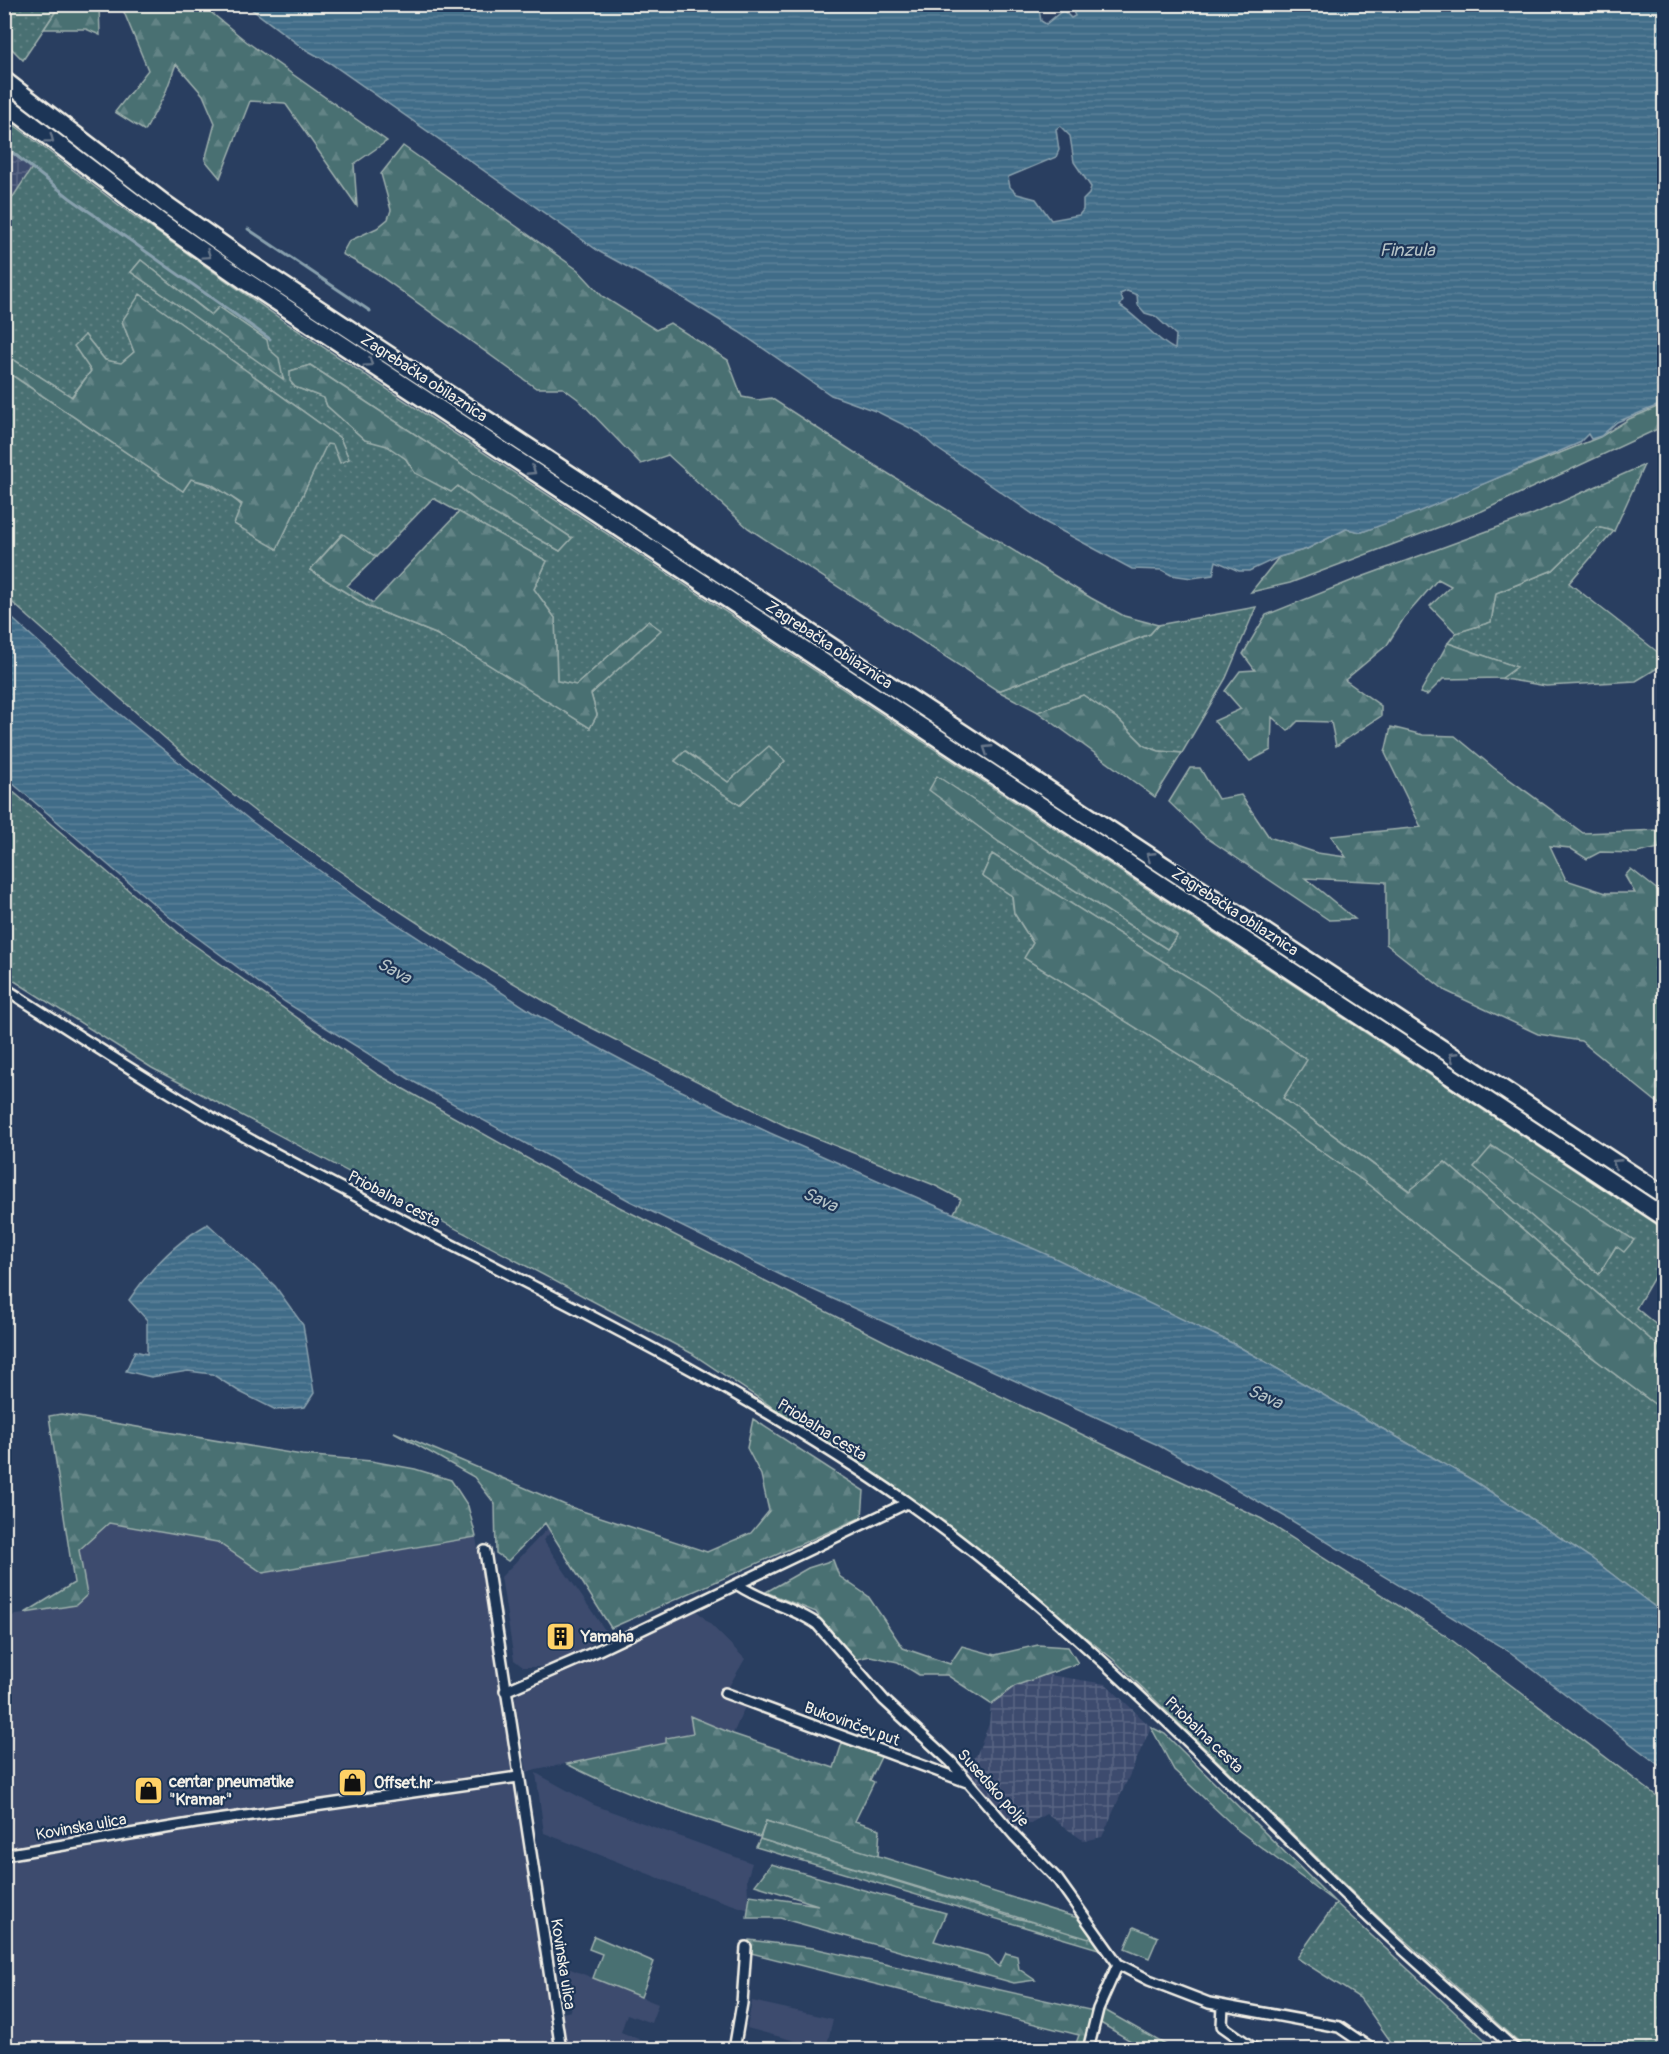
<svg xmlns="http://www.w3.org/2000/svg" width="1669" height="2054" viewBox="0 0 1669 2054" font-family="Pangolin,sans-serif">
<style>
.built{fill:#3c4b6e}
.industrial{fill:url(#industrial-grid)}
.grass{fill:url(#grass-dots);stroke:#9eb0ad;stroke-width:1.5;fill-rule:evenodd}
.forest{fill:url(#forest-firs);stroke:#9eb0ad;stroke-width:1.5}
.green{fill:#496f72;stroke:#9eb0ad;stroke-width:1.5}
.water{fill:url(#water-rules);stroke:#89a1ae;stroke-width:1.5;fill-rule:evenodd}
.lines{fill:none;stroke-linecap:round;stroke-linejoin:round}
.stream{stroke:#89a1ae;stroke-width:3}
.street-casing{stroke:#f4f1e8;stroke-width:14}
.highway-casing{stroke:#f4f1e8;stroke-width:21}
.street{stroke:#1d3557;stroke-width:9}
.highway{stroke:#1d3557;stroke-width:16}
.oneway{stroke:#68778a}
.labels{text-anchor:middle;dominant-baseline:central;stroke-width:4.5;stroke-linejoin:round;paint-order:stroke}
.street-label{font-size:16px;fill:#f4f1e8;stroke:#1d3557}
.poi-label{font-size:16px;font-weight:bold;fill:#f4f1e8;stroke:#1d3557;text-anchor:start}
.water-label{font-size:18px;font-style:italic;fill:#b5c2c6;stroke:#1d3557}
</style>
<defs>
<pattern id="industrial-grid" width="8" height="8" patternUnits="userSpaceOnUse" patternTransform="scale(1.5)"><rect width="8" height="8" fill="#3c4b6e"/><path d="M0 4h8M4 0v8" fill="none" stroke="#596583"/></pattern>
<pattern id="grass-dots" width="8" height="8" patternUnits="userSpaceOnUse" patternTransform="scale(1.5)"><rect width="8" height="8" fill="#496f72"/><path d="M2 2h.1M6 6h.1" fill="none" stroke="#648486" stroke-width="1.8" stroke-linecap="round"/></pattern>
<pattern id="forest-firs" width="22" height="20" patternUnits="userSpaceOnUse" patternTransform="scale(1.5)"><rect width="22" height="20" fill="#496f72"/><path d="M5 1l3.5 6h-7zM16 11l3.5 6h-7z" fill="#648486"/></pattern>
<pattern id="water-rules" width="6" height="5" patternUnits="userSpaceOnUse" patternTransform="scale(1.5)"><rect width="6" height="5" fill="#416c88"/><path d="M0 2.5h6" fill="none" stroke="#5d8199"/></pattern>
</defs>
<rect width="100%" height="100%" fill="#293e60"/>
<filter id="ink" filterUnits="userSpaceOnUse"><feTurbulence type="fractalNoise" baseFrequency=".0167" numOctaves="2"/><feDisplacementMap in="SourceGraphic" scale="12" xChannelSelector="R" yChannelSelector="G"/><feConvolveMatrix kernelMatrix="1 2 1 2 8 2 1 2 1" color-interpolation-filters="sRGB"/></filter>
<g filter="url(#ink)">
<path class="built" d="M 109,1523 L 217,1542 L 263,1573 L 476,1537 L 556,2049 L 5,2050 L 5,1617 L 76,1605 L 79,1550 Z
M 553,1523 L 556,1527 L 543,1540 L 611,1639 L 602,1642 L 597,1640 L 573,1656 L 548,1667 L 523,1667 L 514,1660 L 501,1577 Z
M 695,1609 L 745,1659 L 725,1693 L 748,1700 L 733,1734 L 691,1716 L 693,1733 L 667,1738 L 666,1743 L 527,1772 L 515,1698 L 520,1691 Z
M 536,1773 L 594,1805 L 752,1863 L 747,1879 L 749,1910 L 692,1891 L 544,1833 Z
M 563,1966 L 658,2004 L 651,2023 L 627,2014 L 621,2032 L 648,2043 L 647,2049 L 568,2049 L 562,2013 L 571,2011 Z
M 752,2001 L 833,2019 L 826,2049 L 747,2028 Z"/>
<path class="industrial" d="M 5,145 L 32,168 L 5,209 Z
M 1049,1675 L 1106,1684 L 1151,1727 L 1102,1837 L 1084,1841 L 1046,1814 L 1017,1831 L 962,1771 L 977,1754 L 989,1724 L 991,1704 L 1015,1686 Z"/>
<path class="grass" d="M 4,5 L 60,5 L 23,60 L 5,42 Z
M 5,118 L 124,209 L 288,324 L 1664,1229 L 1664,1260 L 1636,1308 L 1659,1327 L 1664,1319 L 1664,1351 L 1445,1162 L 1410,1191 L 1283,1098 L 1306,1060 L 1204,987 L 992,854 L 982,876 L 1012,896 L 1014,913 L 1033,943 L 1025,958 L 1233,1088 L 1369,1185 L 1440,1243 L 1664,1411 L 1664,1614 L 1591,1558 L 1474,1481 L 1234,1344 L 954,1213 L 961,1199 L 934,1185 L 786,1126 L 580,1022 L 481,964 L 367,890 L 257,813 L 192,762 L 5,596 L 4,370 L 183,491 L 191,479 C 238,492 249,512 277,549 L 327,443 L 333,445 L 349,459 L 340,438 L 141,295 L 122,321 L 134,352 L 121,364 L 105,360 L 85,335 L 91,371 L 71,397 L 5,354 L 5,209 L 32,168 L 5,145 ZM 141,260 L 212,315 L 218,307 L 267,345 L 283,378 L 131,272 ZM 310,365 L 572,538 L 560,551 L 491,512 L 457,486 L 415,473 L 406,459 L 387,445 L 365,440 L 327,406 L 324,398 L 295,387 L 290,371 ZM 433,498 L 547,561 L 534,589 L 555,618 L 557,681 L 576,685 L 648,621 L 660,630 L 591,694 L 597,715 L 590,728 L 497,668 L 436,634 L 369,607 L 310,570 L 342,534 L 376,557 ZM 686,751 L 728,782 L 785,761 L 740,805 L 675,761 ZM 937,777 L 1177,935 L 1177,936 L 1167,949 L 999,842 L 930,790 ZM 1474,1166 L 1633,1240 L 1616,1246 L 1599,1274 Z
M 1597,527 L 1614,531 L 1569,583 L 1664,657 L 1664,664 L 1636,681 L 1546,686 L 1499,678 L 1516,667 L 1448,643 L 1456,633 L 1491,622 L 1496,593 L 1553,570 Z
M 1256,607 L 1226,678 L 1182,753 L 1159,751 L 1145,746 L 1118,719 L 1083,695 L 1038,712 L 998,691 L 1150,634 L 1158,625 Z
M 4,784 L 187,940 L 377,1074 L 562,1178 L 894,1346 L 1262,1519 L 1445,1635 L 1658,1797 L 1664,1802 L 1664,2049 L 1526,2049 L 1371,1910 L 1113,1659 L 920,1506 L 691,1353 L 152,1068 L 5,975 Z
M 760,1839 L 1015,1918 L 1093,1935 L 1105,1951 L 756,1847 Z
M 1336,1903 L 1495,2049 L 1396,2049 L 1360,1998 L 1297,1958 Z"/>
<path class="forest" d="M 60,5 L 99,5 L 100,35 L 86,29 L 44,29 Z
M 121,5 L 202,5 L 247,42 L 387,141 L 354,164 L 357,206 L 285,103 L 250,101 L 220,178 L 205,160 L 215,123 L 203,95 L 176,64 L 165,94 L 145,131 L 115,112 L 148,70 Z
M 403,146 L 578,270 L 602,296 L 656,330 L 670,323 L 728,360 L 742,397 L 758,400 L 771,398 L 866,460 L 1091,598 L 1124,616 L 1158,625 L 1150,634 L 998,691 L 748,528 L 668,455 L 641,464 L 578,399 L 563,388 L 536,388 L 376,273 L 342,254 L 349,241 L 377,228 L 388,219 L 391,210 L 381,174 Z
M 141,260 L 211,315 L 219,307 L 267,340 L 269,349 L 279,358 L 283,379 L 131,272 Z
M 140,294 L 340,438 L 349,459 L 340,463 L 333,445 L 327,444 L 277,549 L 234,524 L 242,504 L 211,484 L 191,479 L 183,491 L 5,370 L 5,354 L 72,397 L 91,371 L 74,346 L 85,335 L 105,360 L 121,363 L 134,352 L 122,321 Z
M 310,365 L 345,388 L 572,538 L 560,551 L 491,512 L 458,486 L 451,492 L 415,473 L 406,459 L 387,446 L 365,440 L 327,406 L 324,398 L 295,387 L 290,381 L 290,371 Z
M 1664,404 L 1664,426 L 1482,511 L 1290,583 L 1251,592 L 1279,557 L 1307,549 L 1346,529 L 1362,532 L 1600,437 L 1629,419 Z
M 1644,465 L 1614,531 L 1597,527 L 1553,570 L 1496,593 L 1491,622 L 1456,633 L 1430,606 L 1451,586 L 1438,579 L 1404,618 L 1387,645 L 1345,680 L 1381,706 L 1381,716 L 1336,746 L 1331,722 L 1298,721 L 1288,731 L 1272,717 L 1271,750 L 1250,761 L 1214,721 L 1241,709 L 1225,691 L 1240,671 L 1255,670 L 1243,654 L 1266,615 L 1356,579 L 1534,514 Z
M 459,512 L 547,561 L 534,589 L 555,618 L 557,681 L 576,685 L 648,621 L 661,630 L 591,694 L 597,715 L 590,728 L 473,655 L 436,634 L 369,607 L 310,570 L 343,534 L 376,557 L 347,586 L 373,603 Z
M 1448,643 L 1517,667 L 1502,678 L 1443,679 L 1427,695 L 1420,693 Z
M 1083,695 L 1118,719 L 1145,746 L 1159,751 L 1182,753 L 1155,797 L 1038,712 Z
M 1391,727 L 1423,735 L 1455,736 L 1494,768 L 1583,833 L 1660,830 L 1664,836 L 1664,847 L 1637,853 L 1600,852 L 1587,859 L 1570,848 L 1550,846 L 1566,880 L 1606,893 L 1635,893 L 1625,876 L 1631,869 L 1664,895 L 1664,1108 L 1581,1041 L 1538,1034 L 1446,991 L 1386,944 L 1386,882 L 1305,878 L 1355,919 L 1329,920 L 1204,836 L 1169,802 L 1190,768 L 1200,768 L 1218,799 L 1241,795 L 1269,837 L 1317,853 L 1346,857 L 1331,836 L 1421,827 L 1385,753 Z
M 769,746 L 785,761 L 740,805 L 675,761 L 685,751 L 728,782 Z
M 937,776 L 1177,936 L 1167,949 L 999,842 L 929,790 Z
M 992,854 L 1204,987 L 1307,1060 L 1283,1098 L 1409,1191 L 1445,1162 L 1664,1351 L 1664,1411 L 1440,1243 L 1369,1185 L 1233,1088 L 1024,958 L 1033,943 L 1014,913 L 1012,896 L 982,876 Z
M 1492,1146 L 1634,1240 L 1624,1252 L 1616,1246 L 1599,1274 L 1474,1167 Z
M 61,1414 L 302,1455 L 371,1461 L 415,1469 L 451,1480 L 468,1506 L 476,1537 L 263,1573 L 217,1542 L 109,1523 L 79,1550 L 87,1595 L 76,1605 L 25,1613 L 74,1583 L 49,1416 Z
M 753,1419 L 864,1491 L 862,1517 L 611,1628 L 545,1523 L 508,1561 L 496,1553 L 495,1504 L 474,1477 L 394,1432 L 570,1507 L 707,1552 L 751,1533 L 769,1511 L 761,1475 L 747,1448 Z
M 833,1560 L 839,1576 L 868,1596 L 903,1648 L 950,1664 L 962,1646 L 995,1655 L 1038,1645 L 1068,1647 L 1078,1663 L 1015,1686 L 991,1704 L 947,1675 L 919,1675 L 898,1662 L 870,1656 L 849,1661 L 816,1612 L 766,1592 L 808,1568 Z
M 690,1716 L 733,1734 L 834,1768 L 843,1740 L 882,1755 L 870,1780 L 874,1782 L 855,1821 L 880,1829 L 878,1857 L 766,1821 L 760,1837 C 694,1816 628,1796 567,1764 L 666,1743 L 666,1738 L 693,1733 Z
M 1151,1727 L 1165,1734 L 1336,1903 L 1238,1830 L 1174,1770 Z
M 771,1864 L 946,1913 L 934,1941 L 988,1956 L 999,1967 L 1006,1953 L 1017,1956 L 1019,1969 L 1035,1980 L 1014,1983 L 780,1918 L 747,1918 L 750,1895 L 818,1905 L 755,1885 Z
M 749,1940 L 813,1948 L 1094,2011 L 1088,2049 L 1074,2049 L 1079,2035 L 747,1952 Z
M 1101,2008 L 1173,2049 L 1144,2049 L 1099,2022 Z"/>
<path class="green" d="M 766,1821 L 1081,1919 L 1093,1935 L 1089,1939 L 760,1839 Z
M 1134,1927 L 1158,1937 L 1149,1958 L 1125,1948 Z
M 594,1936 L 654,1962 L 641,1997 L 593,1978 L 602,1954 L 589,1949 Z"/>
<path class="water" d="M 1038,4 L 1041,21 L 1046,24 L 1063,10 L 1071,18 L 1075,16 L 1072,9 L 1081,4 L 1664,5 L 1664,403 L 1617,422 L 1601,436 L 1591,439 L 1588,434 L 1579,443 L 1418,512 L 1362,532 L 1346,529 L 1307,549 L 1279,557 L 1249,571 L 1239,571 L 1216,561 L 1213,575 L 1192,578 L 1171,575 L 1162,570 L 1132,569 L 1043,521 L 935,447 L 920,433 L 878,412 L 831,395 L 739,332 L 670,290 L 600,252 L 330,63 L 303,48 L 246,5 ZM 1060,126 L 1070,136 L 1074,162 L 1091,187 L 1089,194 L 1083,200 L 1083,210 L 1079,215 L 1051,220 L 1036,199 L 1017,194 L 1010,187 L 1008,177 L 1056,157 L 1059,150 L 1056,129 ZM 1127,291 L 1137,295 L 1138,305 L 1145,313 L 1155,316 L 1176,335 L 1175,349 C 1164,347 1136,315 1120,306 L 1123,301 L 1120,294 Z
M 5,612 L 111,707 L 251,821 L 363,902 L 535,1014 L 669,1085 L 770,1133 L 1055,1258 L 1234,1344 L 1474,1481 L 1591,1558 L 1664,1614 L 1664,1769 L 1510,1652 L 1284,1516 L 1156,1444 L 789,1279 L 630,1201 L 414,1082 L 285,1002 L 168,916 L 5,777 Z
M 208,1224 L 275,1286 L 303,1325 L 314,1393 L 305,1407 L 276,1410 L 240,1392 L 212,1374 L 188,1371 L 151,1377 L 126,1371 L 135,1351 L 147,1354 L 147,1320 L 129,1300 C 150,1269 175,1242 208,1224 Z"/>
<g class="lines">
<path class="stream" d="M 4,146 L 70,198 L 270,339
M 248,229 L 370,311"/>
<defs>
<path id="street" d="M 4,988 C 96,1047 188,1107 284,1158 C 492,1270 711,1365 905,1501 C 1074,1620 1215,1770 1363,1912 C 1413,1960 1465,2004 1516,2050
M 485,1551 L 561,2050
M 738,1585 C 763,1602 793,1607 817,1624 L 884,1700 L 951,1762 L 1014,1835 L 1058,1880 L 1118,1964 L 1149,1980 L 1209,2003 L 1339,2027 L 1373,2050
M 505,1691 L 597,1651 L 907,1503
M 725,1693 L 967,1782
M 4,1855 L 196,1823 L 518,1777
M 1223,2006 L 1222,2026 L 1256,2050
M 734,2050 L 742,2003 L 746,1947
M 1088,2050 L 1098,2009 L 1118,1964"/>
<path id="highway" d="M 4,80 L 164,203 L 249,263 L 1664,1195
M 4,103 L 162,223 L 244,280 L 1664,1217"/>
</defs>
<use href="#street" class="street-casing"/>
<use href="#highway" class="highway-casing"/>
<use href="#street" class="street"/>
<use href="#highway" class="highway"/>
</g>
<defs><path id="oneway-chevron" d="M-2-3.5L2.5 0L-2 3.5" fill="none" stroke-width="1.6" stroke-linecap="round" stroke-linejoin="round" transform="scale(1.5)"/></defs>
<g class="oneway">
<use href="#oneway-chevron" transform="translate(50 139) rotate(37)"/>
<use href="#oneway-chevron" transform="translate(207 255) rotate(35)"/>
<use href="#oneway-chevron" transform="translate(369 363) rotate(34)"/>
<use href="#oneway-chevron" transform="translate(532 471) rotate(33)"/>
<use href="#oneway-chevron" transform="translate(987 749) rotate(-147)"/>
<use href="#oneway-chevron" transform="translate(1150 856) rotate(-147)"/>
<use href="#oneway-chevron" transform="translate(1453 1056) rotate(-147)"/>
<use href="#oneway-chevron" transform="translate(1616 1163) rotate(-147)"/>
</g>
</g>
<defs>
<symbol id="building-square" viewBox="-11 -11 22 22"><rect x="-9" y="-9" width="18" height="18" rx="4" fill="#ffd166" stroke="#1d3557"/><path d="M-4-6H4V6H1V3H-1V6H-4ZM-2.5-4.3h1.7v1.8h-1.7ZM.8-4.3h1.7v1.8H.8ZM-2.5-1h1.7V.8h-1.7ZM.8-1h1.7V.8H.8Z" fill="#111"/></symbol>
<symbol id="shop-square" viewBox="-11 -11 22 22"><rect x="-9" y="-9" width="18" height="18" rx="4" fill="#ffd166" stroke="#1d3557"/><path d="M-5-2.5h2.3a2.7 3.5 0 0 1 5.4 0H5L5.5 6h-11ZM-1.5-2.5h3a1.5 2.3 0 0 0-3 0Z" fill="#111"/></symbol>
</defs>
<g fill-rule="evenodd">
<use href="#building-square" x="544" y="1620" width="33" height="33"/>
<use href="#shop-square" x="336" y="1766" width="33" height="33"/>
<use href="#shop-square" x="132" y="1774" width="33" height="33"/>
</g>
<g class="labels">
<g class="street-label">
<text transform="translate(424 378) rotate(33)">Zagrebačka obilaznica</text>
<text transform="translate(829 645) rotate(33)">Zagrebačka obilaznica</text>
<text transform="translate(1235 912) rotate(33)">Zagrebačka obilaznica</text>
<text transform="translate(394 1199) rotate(28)">Priobalna cesta</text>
<text transform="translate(822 1430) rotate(32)">Priobalna cesta</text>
<text transform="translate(852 1724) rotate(20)">Bukovinčev put</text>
<text transform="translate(1204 1735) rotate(44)">Priobalna cesta</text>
<text transform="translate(993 1788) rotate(48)">Susedsko polje</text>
<text transform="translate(81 1827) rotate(-10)">Kovinska ulica</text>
<text transform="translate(563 1964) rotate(81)">Kovinska ulica</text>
</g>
<g class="poi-label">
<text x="581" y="1637">Yamaha</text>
<text x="169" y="1782">centar pneumatike<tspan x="169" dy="18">"Kramar"</tspan></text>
<text x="374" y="1783">Offset.hr</text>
</g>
<g class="water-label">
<text x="1407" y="250">Finzula</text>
<text transform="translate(394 971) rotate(29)">Sava</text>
<text transform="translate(820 1200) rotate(24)">Sava</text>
<text transform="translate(1265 1397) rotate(24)">Sava</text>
</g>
</g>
<rect width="1669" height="2054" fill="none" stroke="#1d3557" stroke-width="24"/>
<rect x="12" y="12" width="1645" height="2030" fill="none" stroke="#f4f1e8" stroke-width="2" filter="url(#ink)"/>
</svg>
